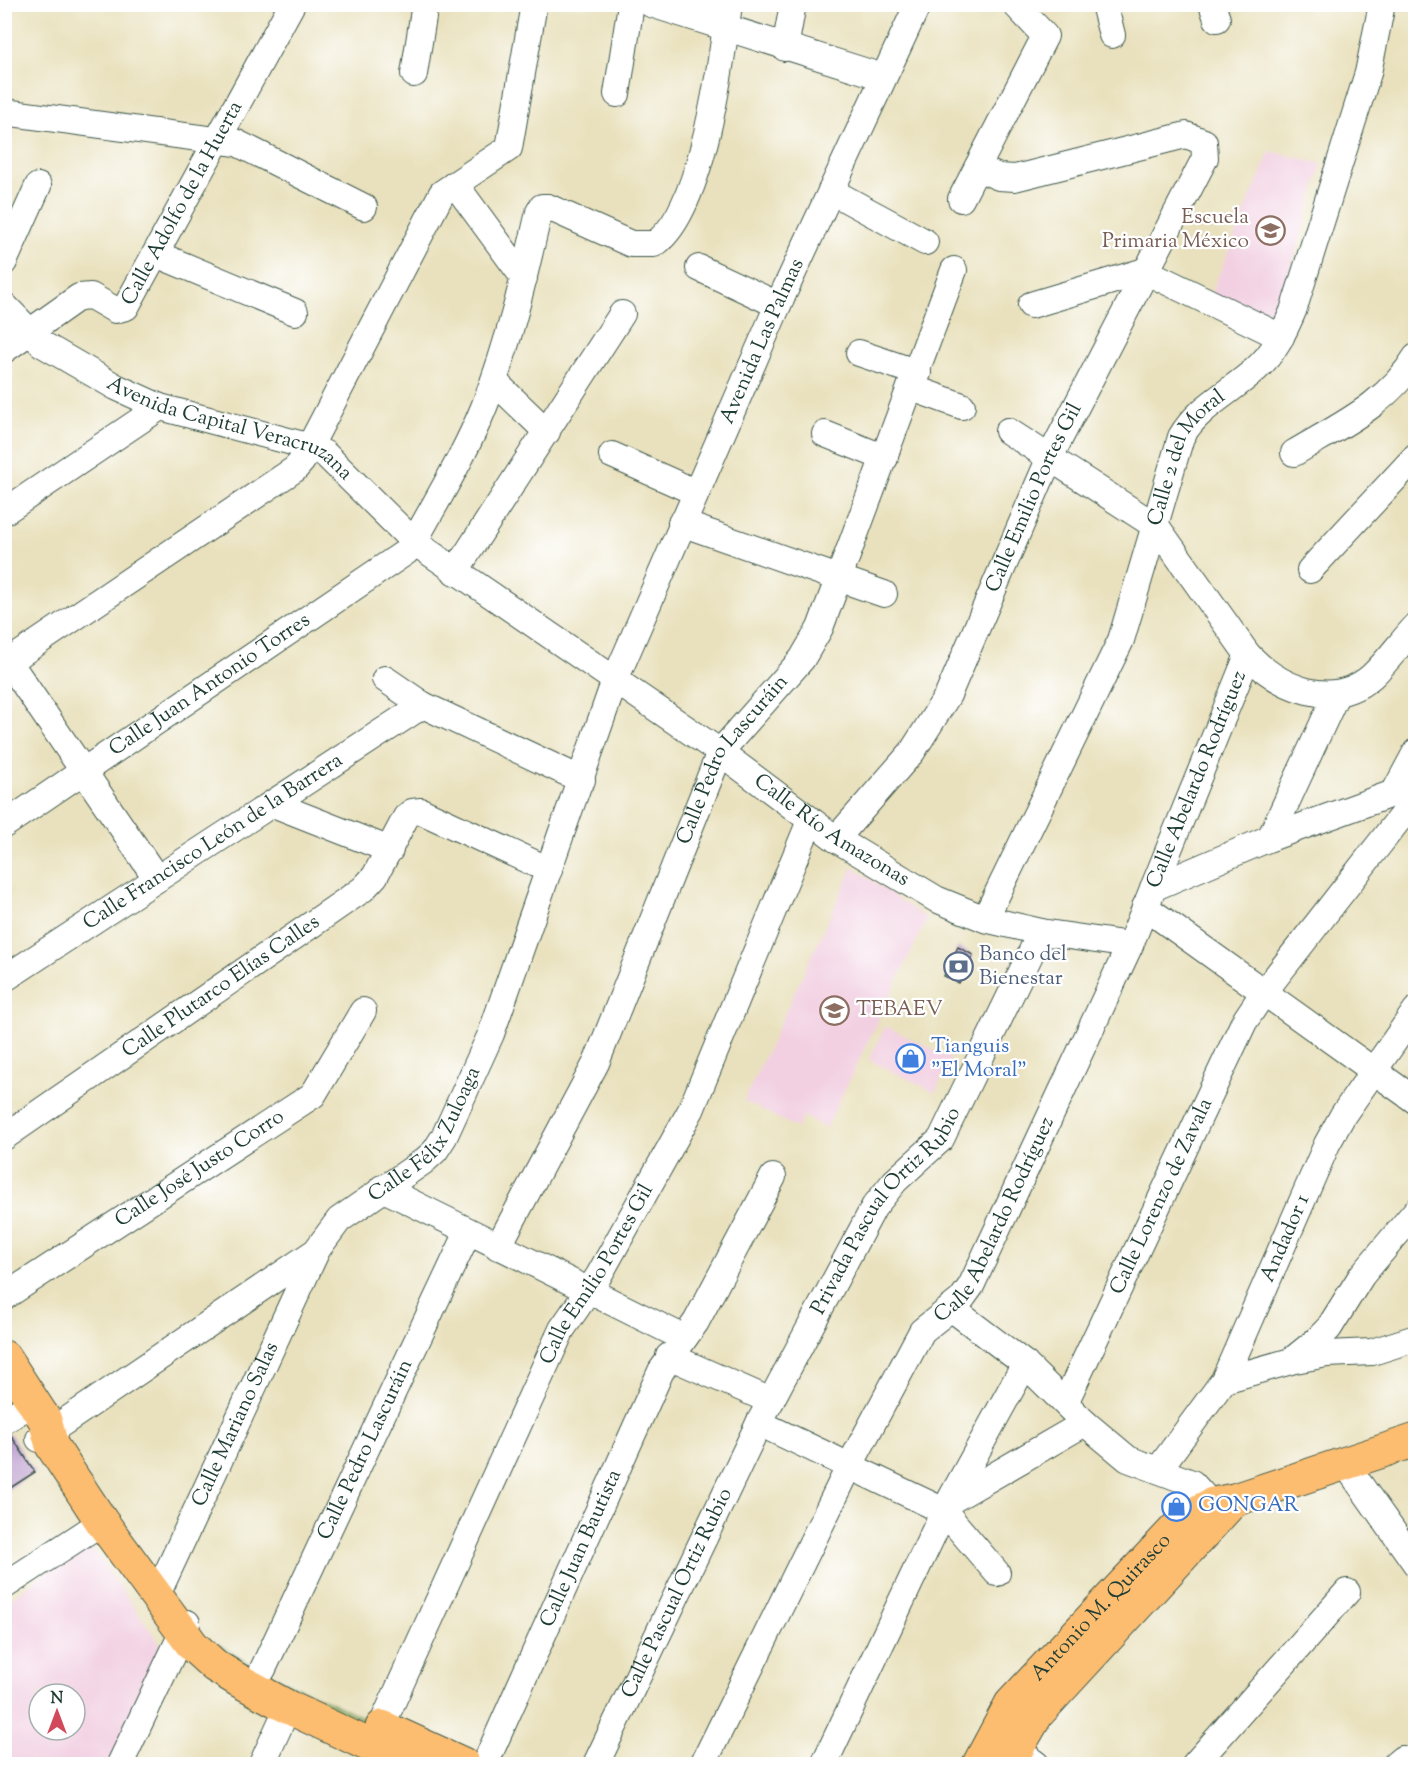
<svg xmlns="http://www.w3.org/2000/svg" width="1420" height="1769" viewBox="0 0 1420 1769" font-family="'Sorts Mill Goudy',serif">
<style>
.built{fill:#f2d0e2;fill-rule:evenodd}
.green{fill:#a9ca72;stroke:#648453;stroke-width:1.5}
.building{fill:#bb9ccd}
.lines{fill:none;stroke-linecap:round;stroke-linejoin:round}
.minor-casing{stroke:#3d5649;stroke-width:28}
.major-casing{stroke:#3d5649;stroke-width:35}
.minor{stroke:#fff;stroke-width:26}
.major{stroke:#fcbd6f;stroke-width:33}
.labels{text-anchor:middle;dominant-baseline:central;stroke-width:4.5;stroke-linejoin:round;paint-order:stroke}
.street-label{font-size:21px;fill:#1f3d34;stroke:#fff}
.education-label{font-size:21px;fill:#785e54;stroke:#fff;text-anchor:end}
.service-label{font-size:21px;fill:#4e5e75;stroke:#fff;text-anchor:start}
.shop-label{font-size:21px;fill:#366cbe;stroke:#fff;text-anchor:start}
</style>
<rect width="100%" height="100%" fill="#fff"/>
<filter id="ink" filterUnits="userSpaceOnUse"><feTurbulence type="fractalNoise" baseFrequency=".0167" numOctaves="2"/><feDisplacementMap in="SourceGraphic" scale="12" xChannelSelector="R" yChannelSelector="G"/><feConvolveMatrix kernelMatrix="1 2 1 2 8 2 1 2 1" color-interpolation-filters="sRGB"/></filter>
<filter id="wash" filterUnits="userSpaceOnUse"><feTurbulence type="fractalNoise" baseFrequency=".008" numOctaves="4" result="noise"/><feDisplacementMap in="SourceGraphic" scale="24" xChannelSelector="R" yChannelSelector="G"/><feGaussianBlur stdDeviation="1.35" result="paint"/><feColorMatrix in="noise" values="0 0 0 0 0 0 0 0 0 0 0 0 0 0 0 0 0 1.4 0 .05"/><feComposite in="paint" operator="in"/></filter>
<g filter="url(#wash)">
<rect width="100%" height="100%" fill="#e9e1bd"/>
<path class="built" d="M 1270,151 L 1322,164 L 1274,327 L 1210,296 Z
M 853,867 L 927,919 L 826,1128 L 803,1116 L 797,1128 L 744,1101 Z
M 885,1026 L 951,1058 L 935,1092 L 869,1060 Z
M 88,1543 L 166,1652 L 112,1764 L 5,1764 L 4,1603 ZM 39,1694 L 75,1694 L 75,1730 L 39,1730 Z"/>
<path class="green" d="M 219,1645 L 251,1665 L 459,1763 L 454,1764 L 249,1669 L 216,1648 Z"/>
<g id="blocks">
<path class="building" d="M 958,947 L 973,955 L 959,983 L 944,976 Z
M 10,1434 L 35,1472 L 4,1492 L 4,1436 Z"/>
</g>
</g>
<g filter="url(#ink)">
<use href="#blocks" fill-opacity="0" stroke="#3d5649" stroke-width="1.5"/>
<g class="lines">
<defs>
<g id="minor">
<path d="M 651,4 L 883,77"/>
<path d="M 1104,4 L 1112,35"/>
<path d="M 1212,4 L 1217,19"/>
<path d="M 785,48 L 793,4"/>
<path d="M 414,74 L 425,4"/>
<path d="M 617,94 L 631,4"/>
<path d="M 4,112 L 237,143 L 364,207"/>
<path d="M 455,184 L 524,278"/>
<path d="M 831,191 L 925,242"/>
<path d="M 961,199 L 1045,36 L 1015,4"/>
<path d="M 156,254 L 295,312"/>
<path d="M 4,262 L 38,186"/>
<path d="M 699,268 L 778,305"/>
<path id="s1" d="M 4,305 L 42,344 L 116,387 L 160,407 L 311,447 L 325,454 L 414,542 L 720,752 L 836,839 L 936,899 L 985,919 L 1041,932 L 1130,945"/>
<path d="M 1031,305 L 1145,271 L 1281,337"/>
<path id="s2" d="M 4,350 L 79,297 L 91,296 L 115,310 L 126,307 L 292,4"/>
<path d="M 859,353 L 918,373"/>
<path d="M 494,381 L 547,432"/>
<path d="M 912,388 L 962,406"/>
<path d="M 1008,431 L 1157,527 L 1248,655 C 1280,688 1332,711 1372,676 C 1388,661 1401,642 1416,626"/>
<path d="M 825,434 L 885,458"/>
<path d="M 1294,453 C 1339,426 1388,404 1416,357"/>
<path d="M 612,455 L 695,492"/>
<path d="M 4,512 L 160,407"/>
<path d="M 681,523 L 884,594"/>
<path d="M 1310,570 L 1416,456"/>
<path d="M 455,572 L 622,314"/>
<path d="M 9,662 L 157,879"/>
<path d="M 4,665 L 295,469 L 302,461 L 442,193 L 509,148 L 534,4"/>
<path d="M 385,679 L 423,705 L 582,780"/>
<path d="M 1394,793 L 1416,752"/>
<path d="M 273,804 L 390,850"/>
<path id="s3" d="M 4,825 L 406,552 L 414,542 C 438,498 465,454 484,407 C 509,344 524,278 539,212 L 542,207 L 548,207 L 631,244 L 654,244 C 702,214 722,59 729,4"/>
<path d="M 1270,838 L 1337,693"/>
<path id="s4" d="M 836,839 L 912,752 L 948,695 L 1050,457 L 1205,158 L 1204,142 L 1186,135 L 1015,178 L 999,177 L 977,168"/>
<path d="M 1153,888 L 1270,838 L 1416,785"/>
<path d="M 1145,907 L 1416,1101"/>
<path id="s5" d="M 985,919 L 1121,640 L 1181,437 C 1198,407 1231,392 1256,369 C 1274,353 1284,332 1293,311 L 1368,73 L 1382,4"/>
<path id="s6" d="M 4,979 L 423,705"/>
<path id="s7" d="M 4,1137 L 363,889 L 375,876 L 406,817 L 412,812 L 421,811 L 549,870"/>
<path d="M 382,1188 L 684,1338"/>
<path id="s8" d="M 498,1247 L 596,1063 L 720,752 L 802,659 L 820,628 L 954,270"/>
<path id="s9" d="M 4,1297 L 313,1095 L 363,1011"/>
<path d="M 951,1308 L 1025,1364 L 1085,1423 L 1128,1459 L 1192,1483 L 1220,1514"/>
<path d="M 669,1356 L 771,1401"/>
<path d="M 1295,1360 L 1327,1354 L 1372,1352 L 1416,1338"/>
<path d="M 1224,1380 L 1291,1361 L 1317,1340 L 1329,1328 L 1362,1275 L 1416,1211"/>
<path id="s10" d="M 1065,1403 L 1244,1022 L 1264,992 L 1403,814"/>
<path d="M 4,1421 L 18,1412"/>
<path d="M 759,1423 L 944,1511 L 997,1573"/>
<path id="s11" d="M 39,1439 L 316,1251 L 339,1220 L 424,1161 L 435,1151 L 444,1137 L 491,1034 L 615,680 L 778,305 L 918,4"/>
<path d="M 1344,1462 L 1416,1564"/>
<path id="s12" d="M 1158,1470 L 1224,1380 L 1327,1144 L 1343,1115 L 1416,1010"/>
<path d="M 952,1500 L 1085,1423"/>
<path d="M 4,1586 L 102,1522"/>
<path id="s13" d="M 156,1597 L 316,1252"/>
<path id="s14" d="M 263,1669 L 468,1232"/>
<path id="s15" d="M 381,1727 L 562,1329 L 598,1277 L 691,1110 L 810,821"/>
<path d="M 1003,1739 L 1036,1764"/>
<path d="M 120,1764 L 187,1623"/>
<path d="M 262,1764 L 288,1707"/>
<path id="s16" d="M 485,1764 L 661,1371 L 696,1322 L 773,1177"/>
<path id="s17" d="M 596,1764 L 759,1423 L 874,1207 L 895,1181 L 941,1139 L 1041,932"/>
<path id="s18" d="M 703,1764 L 850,1465 L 922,1331 L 961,1300 L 971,1286 L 1130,945 L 1248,655"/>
<path d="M 824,1764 L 944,1511 L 1025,1364"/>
<path d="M 1195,1764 L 1347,1592"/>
<path d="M 1396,1764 L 1402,1759"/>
</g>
<g id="major">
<path d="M 4,1357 L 45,1420 L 52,1446 L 102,1522 L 193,1646 L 215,1666 L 238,1680 L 288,1707 L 409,1764"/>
<path d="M 382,1727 L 463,1764"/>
<path id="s19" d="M 979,1764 L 1011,1704 L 1186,1518 L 1213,1504 L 1234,1500 L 1416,1440"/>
<path d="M 1008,1764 L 1037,1714 L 1231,1503"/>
</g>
</defs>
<use href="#minor" class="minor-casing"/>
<use href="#major" class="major-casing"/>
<use href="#minor" class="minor"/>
<use href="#major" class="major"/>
</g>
</g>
<defs>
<symbol id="school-ring" viewBox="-11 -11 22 22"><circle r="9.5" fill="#fff" stroke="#8d6e63" stroke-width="1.5"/><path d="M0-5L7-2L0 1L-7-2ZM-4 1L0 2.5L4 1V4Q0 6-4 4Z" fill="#8d6e63"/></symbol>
<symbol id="bank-ring" viewBox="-11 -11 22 22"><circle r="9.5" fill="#fff" stroke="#5c6f8a" stroke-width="1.5"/><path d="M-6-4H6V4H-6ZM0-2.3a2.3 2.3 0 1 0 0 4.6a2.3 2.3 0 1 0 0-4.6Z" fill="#5c6f8a"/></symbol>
<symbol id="shop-ring" viewBox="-11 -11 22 22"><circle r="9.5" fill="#fff" stroke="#3f7fe0" stroke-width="1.5"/><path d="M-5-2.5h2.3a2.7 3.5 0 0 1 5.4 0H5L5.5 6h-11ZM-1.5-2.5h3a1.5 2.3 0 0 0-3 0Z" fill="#3f7fe0"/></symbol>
</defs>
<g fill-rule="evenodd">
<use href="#school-ring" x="1254" y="214" width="33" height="33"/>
<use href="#bank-ring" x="942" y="950" width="33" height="33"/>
<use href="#school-ring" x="818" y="994" width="33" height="33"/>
<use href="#shop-ring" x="894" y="1042" width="33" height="33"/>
<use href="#shop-ring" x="1160" y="1490" width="33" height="33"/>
</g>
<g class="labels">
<g class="street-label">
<text stroke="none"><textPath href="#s2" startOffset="261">Calle Adolfo de la Huerta</textPath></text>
<text stroke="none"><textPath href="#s11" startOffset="1366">Avenida Las Palmas</textPath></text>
<text stroke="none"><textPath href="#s1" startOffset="262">Avenida Capital Veracruzana</textPath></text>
<text stroke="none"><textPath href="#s5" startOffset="506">Calle 2 del Moral</textPath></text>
<text stroke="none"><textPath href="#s4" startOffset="398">Calle Emilio Portes Gil</textPath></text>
<text stroke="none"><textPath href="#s3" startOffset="249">Calle Juan Antonio Torres</textPath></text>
<text stroke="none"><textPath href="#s8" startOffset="543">Calle Pedro Lascuráin</textPath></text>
<text stroke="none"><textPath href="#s18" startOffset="1107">Calle Abelardo Rodríguez</textPath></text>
<text stroke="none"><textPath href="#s1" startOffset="993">Calle Río Amazonas</textPath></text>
<text stroke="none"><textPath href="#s6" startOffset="250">Calle Francisco León de la Barrera</textPath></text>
<text stroke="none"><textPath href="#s7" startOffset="264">Calle Plutarco Elías Calles</textPath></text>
<text stroke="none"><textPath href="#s11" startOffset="498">Calle Félix Zuloaga</textPath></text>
<text stroke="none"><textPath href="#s9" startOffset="234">Calle José Justo Corro</textPath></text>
<text stroke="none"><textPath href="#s10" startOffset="228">Calle Lorenzo de Zavala</textPath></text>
<text stroke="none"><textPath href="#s17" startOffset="627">Privada Pascual Ortiz Rubio</textPath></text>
<text stroke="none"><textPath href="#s18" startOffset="621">Calle Abelardo Rodríguez</textPath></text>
<text stroke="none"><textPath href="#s12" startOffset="266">Andador 1</textPath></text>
<text stroke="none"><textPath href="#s15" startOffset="502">Calle Emilio Portes Gil</textPath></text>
<text stroke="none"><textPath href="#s13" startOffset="190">Calle Mariano Salas</textPath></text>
<text stroke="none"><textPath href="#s14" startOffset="242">Calle Pedro Lascuráin</textPath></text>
<text stroke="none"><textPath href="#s16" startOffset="236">Calle Juan Bautista</textPath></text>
<text stroke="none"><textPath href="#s17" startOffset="189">Calle Pascual Ortiz Rubio</textPath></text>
<text stroke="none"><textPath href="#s19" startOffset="200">Antonio M. Quirasco</textPath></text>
</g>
<g class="education-label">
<text x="1249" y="218">Escuela<tspan x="1249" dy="24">Primaria México</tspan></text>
<text x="856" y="1010" text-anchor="start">TEBAEV</text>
</g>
<g class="service-label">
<text x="979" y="955">Banco del<tspan x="979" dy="24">Bienestar</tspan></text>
</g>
<g class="shop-label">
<text x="931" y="1047">Tianguis<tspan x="931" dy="24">"El Moral"</tspan></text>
<text x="1198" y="1506">GONGAR</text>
</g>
</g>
<rect width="1420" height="1769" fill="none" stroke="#fff" stroke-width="24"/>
<g transform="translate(57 1712)"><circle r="28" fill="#ffffff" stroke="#a5b1ae" stroke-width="1.5"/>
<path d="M0-4.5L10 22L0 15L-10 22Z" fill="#d1495b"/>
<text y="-9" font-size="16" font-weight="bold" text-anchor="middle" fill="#1f3d34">N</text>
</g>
</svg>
